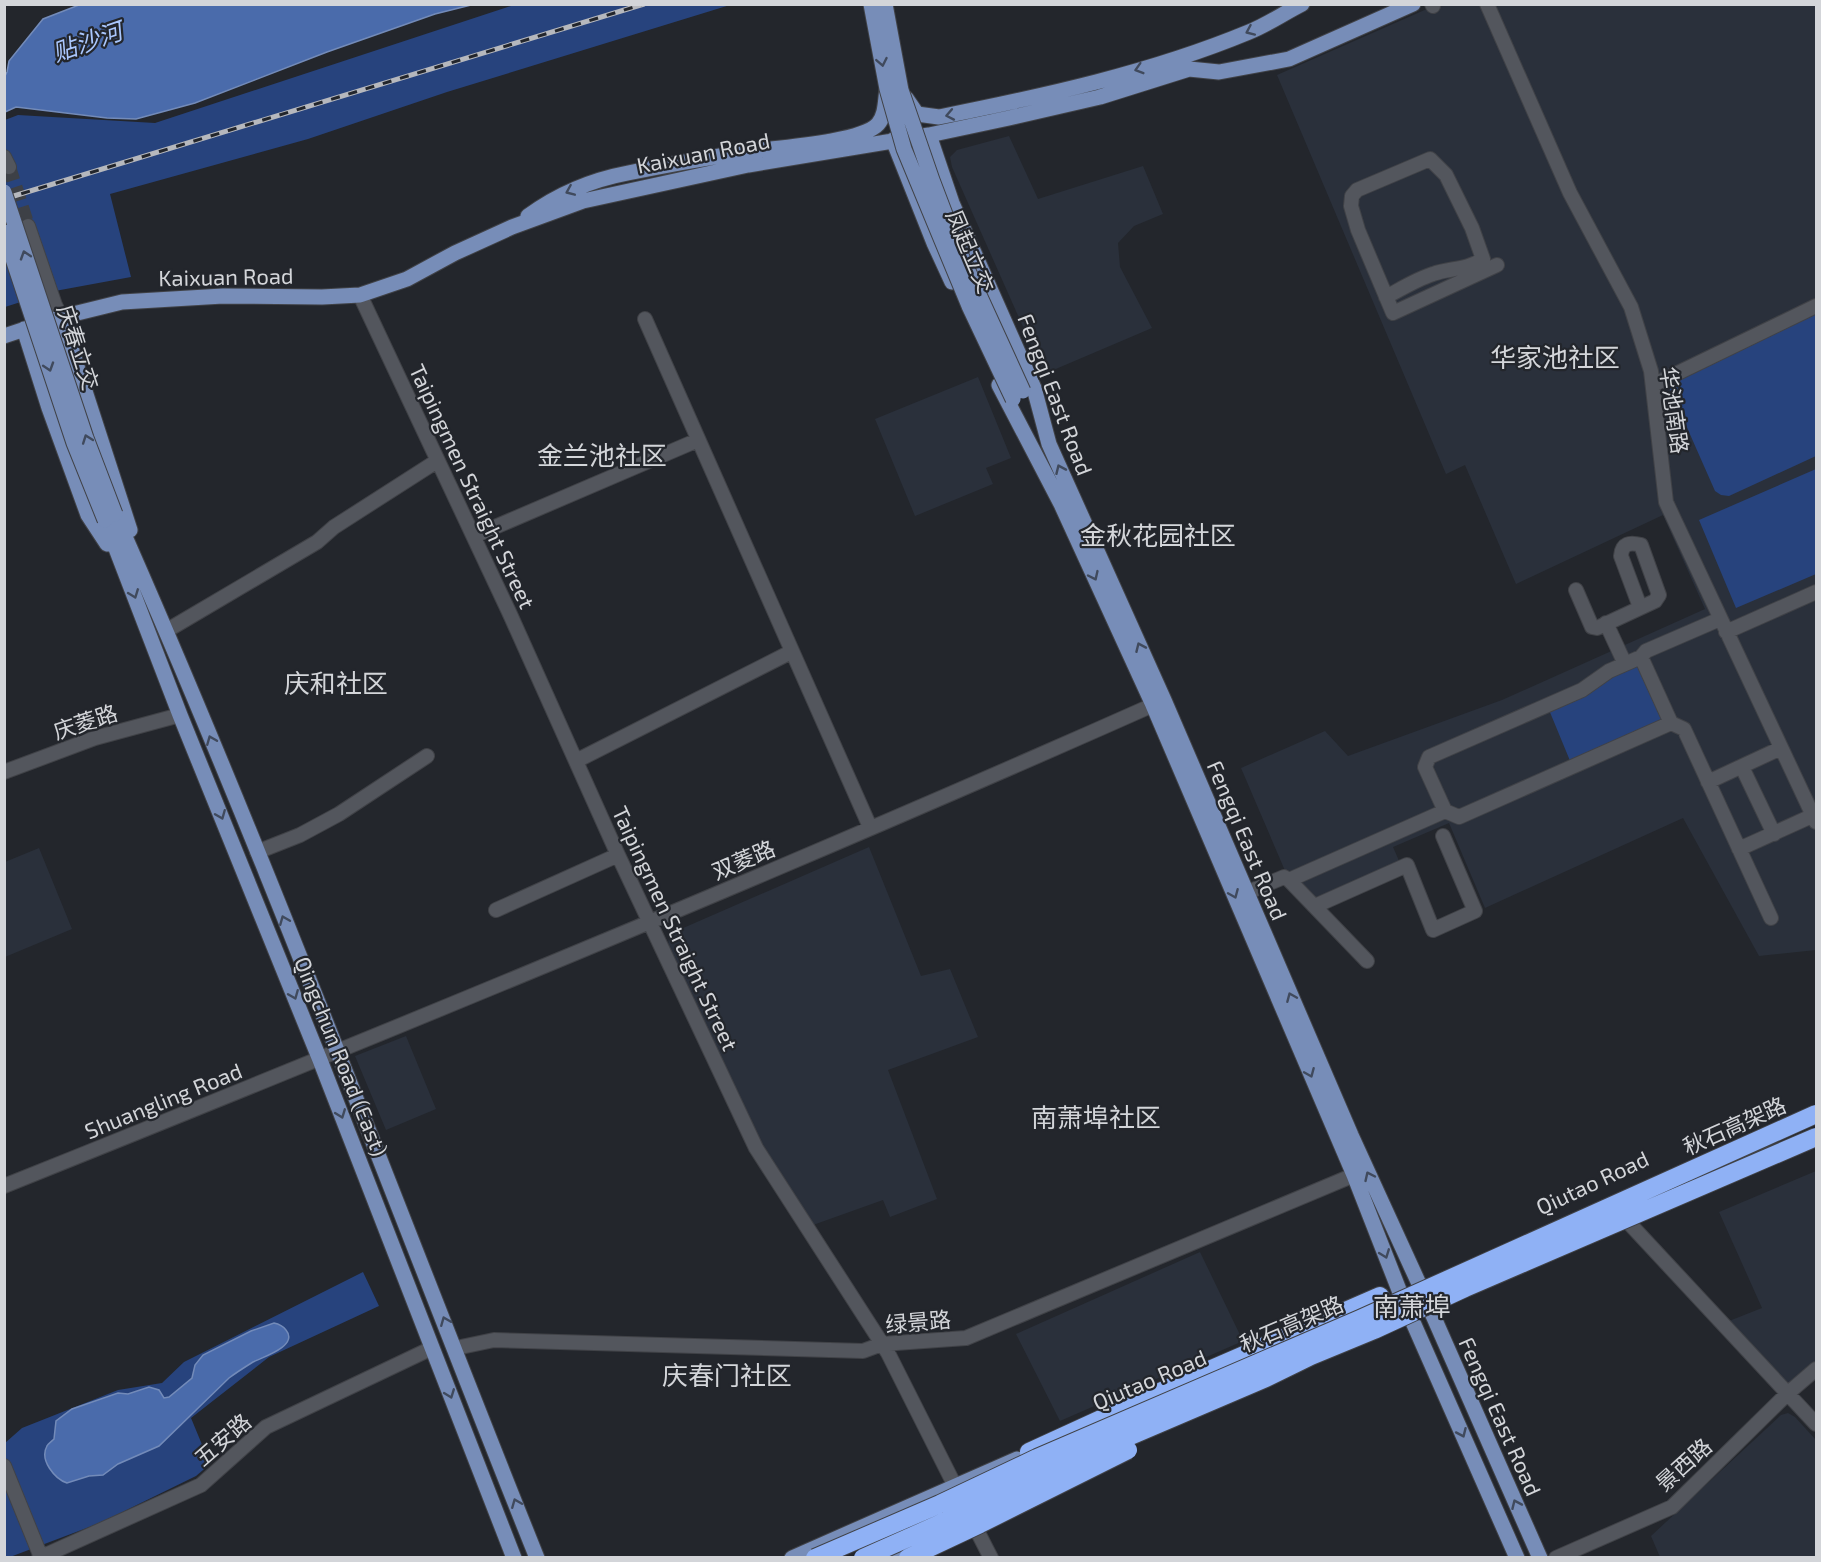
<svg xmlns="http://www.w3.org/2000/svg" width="1821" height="1562" viewBox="0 0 1821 1562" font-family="'Exo 2','Noto Sans SC',sans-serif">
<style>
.built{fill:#2a303b}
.green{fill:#27437d}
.water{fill:#4a6bab;stroke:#738bb9;stroke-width:1.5}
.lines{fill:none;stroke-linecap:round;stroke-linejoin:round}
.minor-tunnel{stroke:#3d4046;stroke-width:14;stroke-dasharray:14 7;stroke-linecap:butt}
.minor-casing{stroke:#404247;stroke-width:16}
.major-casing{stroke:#404247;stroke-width:17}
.highway-casing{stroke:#404247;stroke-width:20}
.minor{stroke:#53565d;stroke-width:14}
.major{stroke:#778db8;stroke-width:15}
.highway{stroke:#8fb1f5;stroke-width:18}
.rail-casing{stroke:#b6b8bd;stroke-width:5}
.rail{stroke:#23262c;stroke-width:3;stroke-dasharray:9;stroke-linecap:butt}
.major-bridge-casing{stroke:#404247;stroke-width:17;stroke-linecap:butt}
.highway-bridge-casing{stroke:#404247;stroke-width:20;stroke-linecap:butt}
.major-bridge{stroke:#778db8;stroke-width:15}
.highway-bridge{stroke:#8fb1f5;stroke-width:18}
.oneway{stroke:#404a5d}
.labels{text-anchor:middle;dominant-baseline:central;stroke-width:4.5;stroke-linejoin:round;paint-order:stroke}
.street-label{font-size:22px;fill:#d3d5d9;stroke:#23262c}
.water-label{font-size:24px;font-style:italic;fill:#aac7fd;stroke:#23262c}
.quarter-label{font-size:26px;fill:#d3d5d9;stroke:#23262c}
</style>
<rect width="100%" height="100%" fill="#23262c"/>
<path class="built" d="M 1436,5 L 1816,5 L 1816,950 L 1759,956 L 1683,818 L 1485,908 L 1449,823 L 1393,847 L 1400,863 L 1303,903 L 1289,880 L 1241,768 L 1325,731 L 1348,756 L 1502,700 L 1705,609 L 1663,515 L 1516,584 L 1465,465 L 1446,474 L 1277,75 Z
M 1009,136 L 1038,199 L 1143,166 L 1163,214 L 1134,226 L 1118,243 L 1120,267 L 1152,328 L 1044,374 L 952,167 L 950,157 L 957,150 Z
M 978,377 L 1011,458 L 986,468 L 993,484 L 915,516 L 875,419 Z
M 869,847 L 921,976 L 950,969 L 978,1037 L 888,1070 L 937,1199 L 890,1217 L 883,1200 L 813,1225 L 763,1146 L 668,946 L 669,937 L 674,932 Z
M 39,848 L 72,929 L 5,957 L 5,862 Z
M 406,1036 L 436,1109 L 386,1130 L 355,1056 Z
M 1816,1171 L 1816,1361 L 1787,1386 L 1729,1321 L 1762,1308 L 1719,1212 Z
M 1200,1252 L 1243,1341 L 1060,1421 L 1016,1334 Z
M 1788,1413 L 1795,1417 L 1816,1440 L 1816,1557 L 1660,1557 L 1651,1536 L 1781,1415 Z"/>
<path class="green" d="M 514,5 L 730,5 L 447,92 L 308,139 L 110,194 L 131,277 L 55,291 L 5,307 L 5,120 L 18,115 L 155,123 Z
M 1816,313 L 1816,456 L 1729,496 L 1721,495 L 1715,491 L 1670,389 L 1680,379 Z
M 1816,469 L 1816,574 L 1736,608 L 1699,520 Z
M 1641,657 L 1671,723 L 1573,768 L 1547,705 Z
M 363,1272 L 379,1306 L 269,1357 L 191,1418 L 210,1464 L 196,1476 L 100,1523 L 10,1557 L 5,1558 L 5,1443 L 22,1428 L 118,1390 L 162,1383 L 184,1362 Z"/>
<path class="water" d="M 79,5 L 79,4 L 471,5 L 435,14 L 327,52 L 195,103 L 136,119 L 107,118 L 16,107 L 5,112 L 5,76 L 7,72 L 9,61 L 43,19 Z
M 274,1323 C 279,1324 283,1326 286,1330 C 299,1346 263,1357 253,1362 C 245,1367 237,1372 229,1378 L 159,1446 L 118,1464 L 103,1475 L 89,1476 L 67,1483 C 55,1479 39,1460 47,1446 C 47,1445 53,1440 54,1439 L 56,1421 L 72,1409 L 118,1393 L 128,1394 L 149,1387 L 159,1390 L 164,1398 L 169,1397 L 192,1378 L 195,1365 L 203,1355 L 251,1331 Z"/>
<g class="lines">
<path class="minor-tunnel" d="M 9,167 L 28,226"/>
<defs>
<path id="minor" d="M 1432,4 L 1433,6
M 1487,4 L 1570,193 L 1631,307 L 1651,371 L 1666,502 L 1816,822
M 4,157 L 9,167
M 28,226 L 55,305 L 61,317
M 360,295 L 509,612 L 618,855 L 756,1148 L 888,1353 L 959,1494
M 1386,297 C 1401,289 1417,279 1433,274 C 1450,268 1467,270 1483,259 L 1472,228 L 1446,175 L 1430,159 L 1357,190 L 1352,196 L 1351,206 L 1358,230 L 1393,313 L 1497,265
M 645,319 L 870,827
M 1653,385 L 1816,306
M 474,536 L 698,440
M 1576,590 L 1592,627 L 1597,628 L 1655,601 L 1659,595 L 1641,545 C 1630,542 1622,543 1621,556 L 1640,607
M 1606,623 L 1625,664
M 166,631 L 317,542 L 334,527 L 437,461
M 1726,632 L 1816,592
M 1641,657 L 1646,651 L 1720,619
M 576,761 L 791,652
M 1742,767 L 1774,834
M 4,772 L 95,738 L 180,715
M 1708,782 L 1781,748
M 1445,811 L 1425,767 L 1429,757 L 1582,690 L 1609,671 L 1641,657 L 1671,723 L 1684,729 L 1771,918
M 1739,849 L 1814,815
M 257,852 L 300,835 L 339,814 L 427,756
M 1289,880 L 1445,811 L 1459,817 L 1671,723
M 1246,893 L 1284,877 L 1289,880 L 1367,961
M 1315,906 L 1407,865 L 1433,930 L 1475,911 L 1443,836
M 496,910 L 618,855
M 4,1186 C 393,1030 780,871 1162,701
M 1629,1223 L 1816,1424
M 456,1348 L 494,1340 L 863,1351 L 882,1344 L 966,1338 L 1354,1175
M 4,1466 L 41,1557
M 971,1519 L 991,1558
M 39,1558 L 201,1485 L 266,1427 L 432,1348
M 1556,1558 L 1672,1507 L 1787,1394 L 1816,1369"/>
<path id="major" d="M 906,98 L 917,114 L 939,117 C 1044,96 1150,73 1249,32 C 1267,25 1284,13 1302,4
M 929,135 L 952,203 L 1034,388 L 1049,444 L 1164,700 L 1351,1135 L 1420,1286 L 1540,1558
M 893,140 L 934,243 L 952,282
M 528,216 C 558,194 591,180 628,173 C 666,165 706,158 745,152 C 772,148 861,143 878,124 C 886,115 885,101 887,89
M 61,317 L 130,530
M 24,329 L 49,408 L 88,515 L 107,544
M 4,336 L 61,317 L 122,302 L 223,296 L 322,297 L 360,295 L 407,279 L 455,253 L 512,227 L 583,201 L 748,165 L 929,135 L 1009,118 L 1100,97 L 1189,69 L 1219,72 L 1289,59 L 1413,4
M 999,385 L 1061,504 L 1153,705 L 1354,1175 L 1401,1295 L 1517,1558
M 115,514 C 267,857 397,1209 537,1558
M 105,520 L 180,715 L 320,1060 L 514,1558
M 792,1558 L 1017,1459
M 889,1558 L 920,1543"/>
<path id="highway" d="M 1029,1452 L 1184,1381 L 1380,1296"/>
</defs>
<use href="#minor" class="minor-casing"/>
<use href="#major" class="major-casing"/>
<use href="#highway" class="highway-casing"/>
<use href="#minor" class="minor"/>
<use href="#major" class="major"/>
<use href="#highway" class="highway"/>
<defs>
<path id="rail" d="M 4,199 L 644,4"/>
</defs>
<use href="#rail" class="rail-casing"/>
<use href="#rail" class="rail"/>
<defs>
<path id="major-bridge" d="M 871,4 L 887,89 L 904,149 L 969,306 L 1013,399
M 885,4 L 901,90 L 932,180 L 959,251 L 1023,391
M 4,192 L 86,438 L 115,514
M 4,232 L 74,443 L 105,520"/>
<path id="highway-bridge" d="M 815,1558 L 940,1504 L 1037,1458 L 1360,1319 L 1816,1114
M 863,1558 L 946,1521 L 1046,1472 L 1266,1378 L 1311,1356 L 1374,1330 L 1465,1288 L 1816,1137
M 908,1558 L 980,1524 L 1128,1450"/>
</defs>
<use href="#major-bridge" class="major-bridge-casing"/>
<use href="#highway-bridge" class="highway-bridge-casing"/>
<use href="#major-bridge" class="major-bridge"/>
<use href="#highway-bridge" class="highway-bridge"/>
</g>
<defs><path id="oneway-chevron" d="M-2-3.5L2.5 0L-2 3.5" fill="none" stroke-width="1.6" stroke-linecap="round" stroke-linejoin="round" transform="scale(1.5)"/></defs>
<g class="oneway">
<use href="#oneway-chevron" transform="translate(1250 31) rotate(156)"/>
<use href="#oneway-chevron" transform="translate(882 62) rotate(79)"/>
<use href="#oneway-chevron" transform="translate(1139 69) rotate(163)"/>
<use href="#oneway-chevron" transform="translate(950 115) rotate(169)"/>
<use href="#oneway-chevron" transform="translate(570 191) rotate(157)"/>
<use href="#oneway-chevron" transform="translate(25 255) rotate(-108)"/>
<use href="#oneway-chevron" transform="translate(49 367) rotate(72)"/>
<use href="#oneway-chevron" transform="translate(87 439) rotate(-110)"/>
<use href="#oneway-chevron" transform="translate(1060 469) rotate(-114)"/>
<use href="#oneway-chevron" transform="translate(1094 576) rotate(65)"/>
<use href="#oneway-chevron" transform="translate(134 594) rotate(69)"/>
<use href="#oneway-chevron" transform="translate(1140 647) rotate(-114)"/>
<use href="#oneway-chevron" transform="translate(211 740) rotate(-112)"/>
<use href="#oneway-chevron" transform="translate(221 815) rotate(68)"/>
<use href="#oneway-chevron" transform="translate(1234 894) rotate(67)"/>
<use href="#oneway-chevron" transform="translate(284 920) rotate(-112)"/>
<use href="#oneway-chevron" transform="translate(294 995) rotate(68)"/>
<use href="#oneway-chevron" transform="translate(1291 997) rotate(-113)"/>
<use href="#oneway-chevron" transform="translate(1310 1073) rotate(67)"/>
<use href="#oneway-chevron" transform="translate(341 1114) rotate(69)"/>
<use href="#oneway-chevron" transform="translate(1369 1176) rotate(-115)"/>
<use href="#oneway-chevron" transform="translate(1385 1254) rotate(69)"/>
<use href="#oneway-chevron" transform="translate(445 1321) rotate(-112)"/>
<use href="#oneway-chevron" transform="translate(450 1394) rotate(69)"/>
<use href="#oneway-chevron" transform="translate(1462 1433) rotate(66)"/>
<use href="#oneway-chevron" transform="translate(516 1503) rotate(-112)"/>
<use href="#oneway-chevron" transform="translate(1516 1504) rotate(-114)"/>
</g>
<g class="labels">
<g class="street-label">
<text transform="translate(703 152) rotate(-11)">Kaixuan Road</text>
<text transform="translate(971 251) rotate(67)">凤起立交</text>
<text transform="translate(226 276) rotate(-1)">Kaixuan Road</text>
<text transform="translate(79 347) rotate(72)">庆春立交</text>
<text transform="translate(1056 394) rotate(69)">Fengqi East Road</text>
<text transform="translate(1675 410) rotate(82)">华池南路</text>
<text transform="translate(473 486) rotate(65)">Taipingmen Straight Street</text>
<text transform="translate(85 721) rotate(-18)">庆菱路</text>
<text transform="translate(1248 840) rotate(67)">Fengqi East Road</text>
<text transform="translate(743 859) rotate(-23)">双菱路</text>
<text transform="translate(676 928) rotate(65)">Taipingmen Straight Street</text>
<text transform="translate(342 1056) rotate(68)">Qingchun Road (East)</text>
<text transform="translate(163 1100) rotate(-22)">Shuangling Road</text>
<text transform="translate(1734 1125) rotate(-24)">秋石高架路</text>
<text transform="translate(1592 1182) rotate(-25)">Qiutao Road</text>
<text transform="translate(918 1321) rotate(-5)">绿景路</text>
<text transform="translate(1291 1323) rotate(-23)">秋石高架路</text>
<text transform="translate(1149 1379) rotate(-23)">Qiutao Road</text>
<text transform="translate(1501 1416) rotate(66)">Fengqi East Road</text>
<text transform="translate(222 1439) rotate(-41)">五安路</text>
<text transform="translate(1683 1464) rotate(-42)">景西路</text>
</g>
<g class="water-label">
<text transform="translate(87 41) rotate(-19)">贴沙河</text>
</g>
<g class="quarter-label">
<text x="1555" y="356">华家池社区</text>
<text x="602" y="454">金兰池社区</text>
<text x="1158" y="534">金秋花园社区</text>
<text x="336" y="682">庆和社区</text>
<text x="1096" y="1116">南萧埠社区</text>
<text x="1412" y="1305">南萧埠</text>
<text x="727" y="1374">庆春门社区</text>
</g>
</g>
<rect width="1821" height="1562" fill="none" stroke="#d3d5d9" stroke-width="12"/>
</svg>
